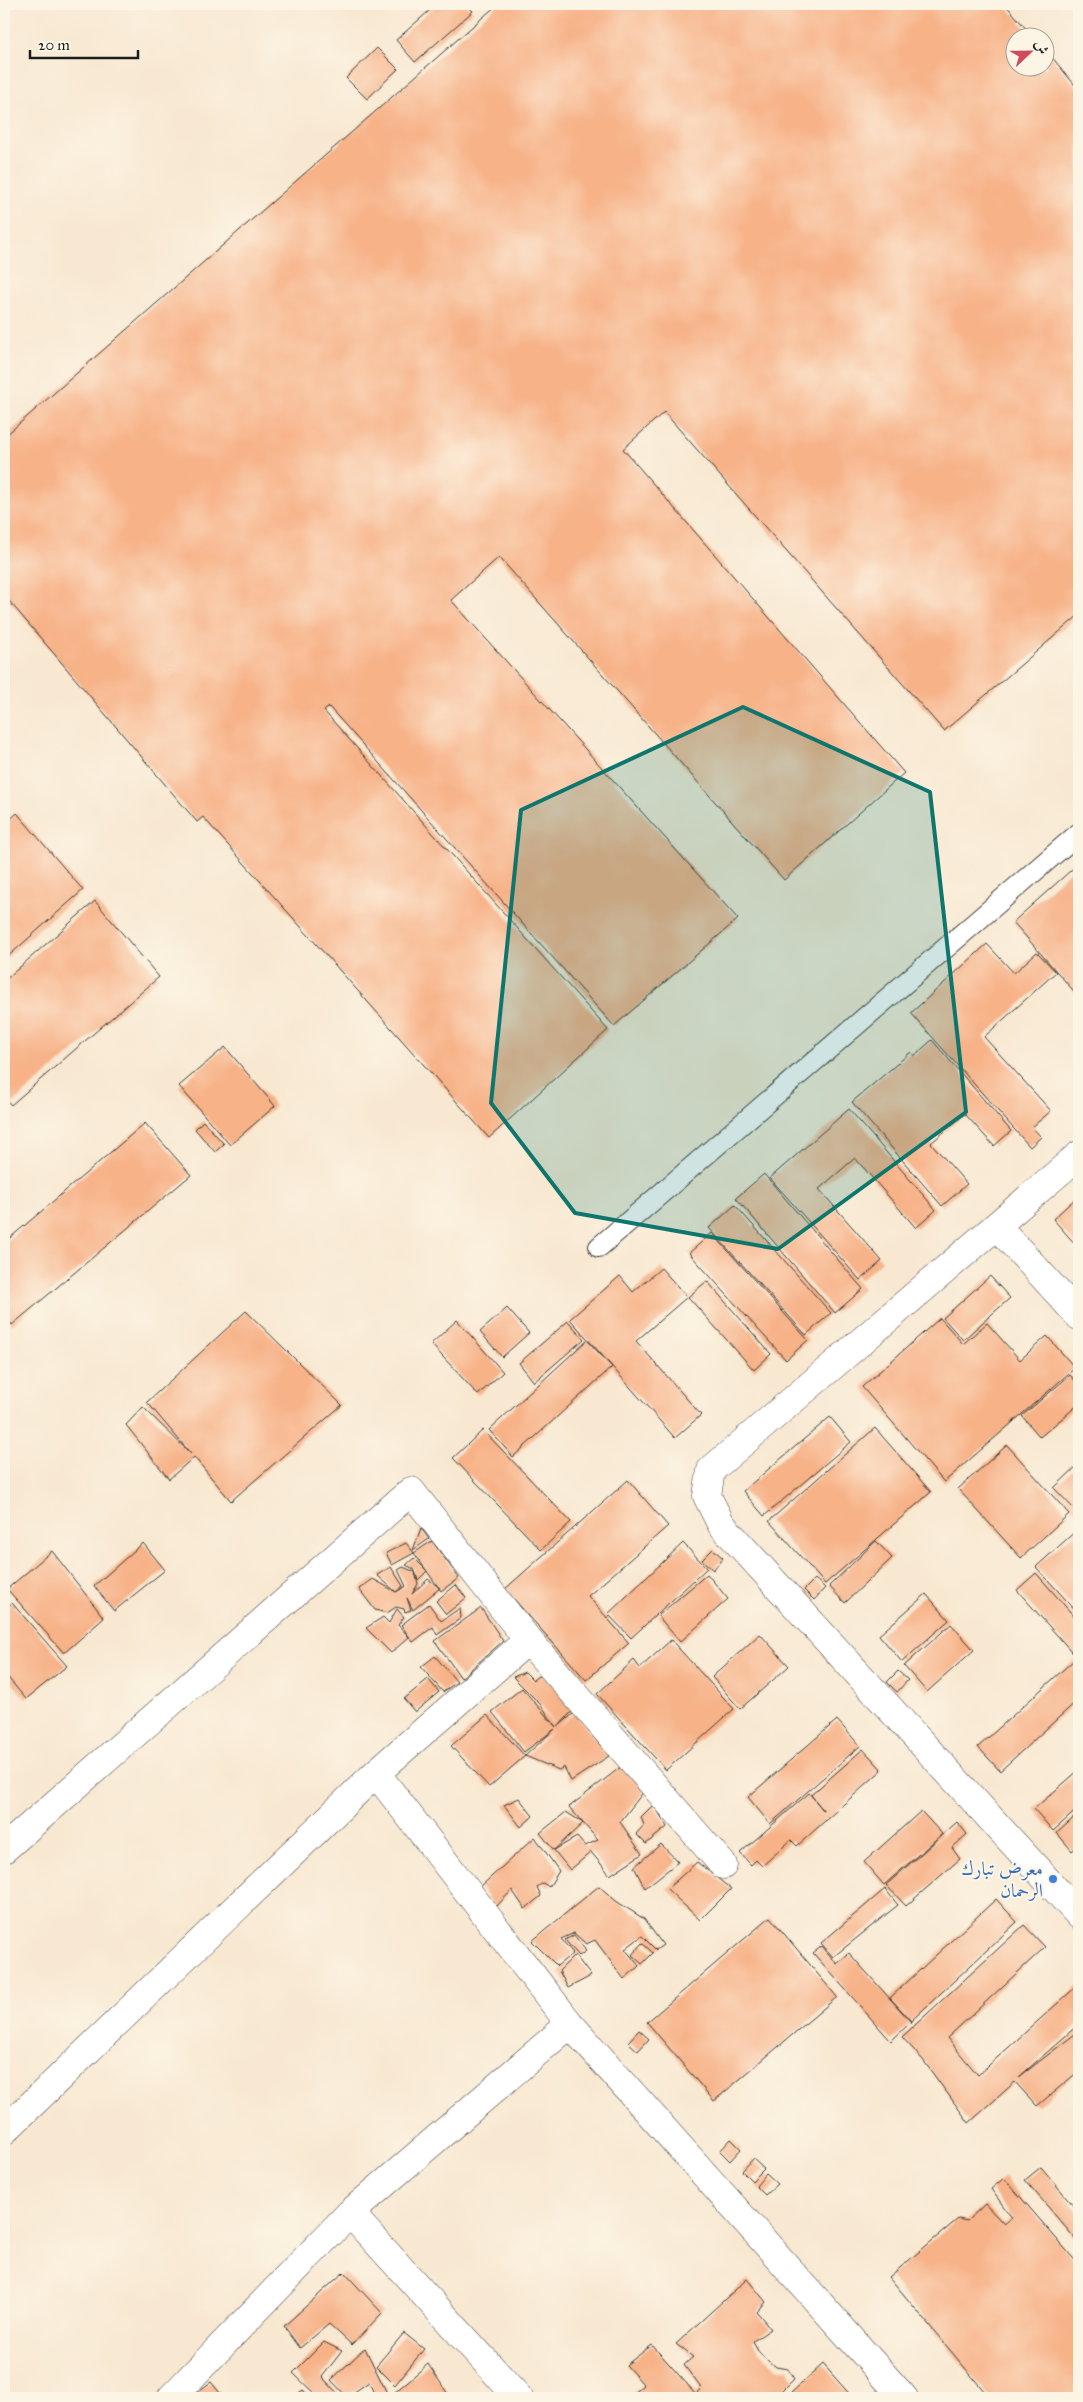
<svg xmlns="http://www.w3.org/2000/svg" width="1083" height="2402" viewBox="0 0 1083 2402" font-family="'IM FELL Great Primer',Amiri,serif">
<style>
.building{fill:#f7b288;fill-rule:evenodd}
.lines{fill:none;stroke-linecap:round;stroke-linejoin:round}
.service-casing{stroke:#3d3b37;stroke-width:22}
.minor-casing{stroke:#3d3b37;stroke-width:29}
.service{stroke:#fff;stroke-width:20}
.minor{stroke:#fff;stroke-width:28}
.marked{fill:#0f766e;fill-opacity:0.2;stroke:#0f766e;stroke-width:4;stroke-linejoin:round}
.shop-dot{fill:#3f7fe0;stroke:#fcf5e5;stroke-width:2}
.labels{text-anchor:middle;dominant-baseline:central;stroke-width:4;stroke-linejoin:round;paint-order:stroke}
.shop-label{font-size:19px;fill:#366cbe;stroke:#fcf5e5;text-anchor:end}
</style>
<rect width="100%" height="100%" fill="#fcf5e5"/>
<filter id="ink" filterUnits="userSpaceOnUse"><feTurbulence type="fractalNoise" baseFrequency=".02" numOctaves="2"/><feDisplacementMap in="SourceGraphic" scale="10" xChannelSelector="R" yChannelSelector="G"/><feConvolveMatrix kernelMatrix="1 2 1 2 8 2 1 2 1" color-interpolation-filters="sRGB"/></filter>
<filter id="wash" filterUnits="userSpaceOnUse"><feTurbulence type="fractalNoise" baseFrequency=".0096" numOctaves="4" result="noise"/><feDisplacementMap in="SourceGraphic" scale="20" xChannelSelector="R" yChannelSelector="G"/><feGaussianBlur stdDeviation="1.12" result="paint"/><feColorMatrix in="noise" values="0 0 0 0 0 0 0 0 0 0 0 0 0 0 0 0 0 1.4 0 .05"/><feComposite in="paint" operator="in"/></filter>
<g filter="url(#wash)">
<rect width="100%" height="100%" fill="#f8e8d1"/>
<g id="blocks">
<path class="building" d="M 437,4 L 466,4 L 473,11 L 415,62 L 396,40 Z
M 498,4 L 1005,4 L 1034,38 L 1016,38 L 1016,68 L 1046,68 L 1046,50 L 1079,90 L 1079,615 L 944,731 L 664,412 L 623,449 L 904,773 L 784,880 L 499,557 L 451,600 L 738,919 L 614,1026 L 329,707 L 324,711 L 608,1030 L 489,1138 L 203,817 L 197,822 L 4,595 L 4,437 Z
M 377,48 L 398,69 L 367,99 L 346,78 Z
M 17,813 L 83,890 L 4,960 L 4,825 Z
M 1079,863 L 1079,997 L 1013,922 Z
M 95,901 L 159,977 L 11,1105 L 4,1097 L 4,981 Z
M 987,944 L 1014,973 L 1037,952 L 1056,972 L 984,1037 L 1051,1111 L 1032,1127 L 1041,1137 L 1030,1147 L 911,1013 Z
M 932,1040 L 1011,1131 L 994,1146 L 965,1114 L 931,1143 L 967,1184 L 942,1206 L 852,1102 L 911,1052 L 914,1056 Z
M 225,1047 L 275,1106 L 230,1145 L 179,1086 Z
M 849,1109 L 936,1210 L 916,1228 L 855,1158 L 819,1189 L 882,1261 L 860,1280 L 770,1178 Z
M 203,1121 L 224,1144 L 215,1152 L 195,1129 Z
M 145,1123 L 191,1175 L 12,1325 L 4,1314 L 4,1243 Z
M 764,1174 L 863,1289 L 835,1313 L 736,1198 Z
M 1079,1195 L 1079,1243 L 1076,1245 L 1053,1219 Z
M 735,1205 L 831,1313 L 806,1335 L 709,1228 Z
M 712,1233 L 808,1340 L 786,1360 L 689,1253 Z
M 661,1268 L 687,1297 L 636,1341 L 701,1415 L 675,1438 L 570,1319 L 620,1276 L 633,1292 Z
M 990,1276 L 1010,1298 L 963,1340 L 943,1318 Z
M 707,1281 L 771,1354 L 754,1370 L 688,1297 Z
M 507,1308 L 529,1333 L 502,1357 L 480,1332 Z
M 246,1311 L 342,1405 L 231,1501 L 194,1457 L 169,1479 L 126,1425 L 143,1407 L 191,1454 L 147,1402 Z
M 940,1318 L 963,1344 L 987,1323 L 1020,1360 L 1047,1336 L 1075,1368 L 944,1482 L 862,1387 Z
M 457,1320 L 503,1372 L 478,1395 L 431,1344 Z
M 568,1321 L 584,1339 L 534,1382 L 519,1363 Z
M 587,1340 L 612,1367 L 513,1457 L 489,1430 Z
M 1070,1375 L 1079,1385 L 1079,1404 L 1040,1437 L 1022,1416 Z
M 830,1417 L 851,1442 L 764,1516 L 743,1491 Z
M 875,1428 L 931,1492 L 825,1584 L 769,1521 Z
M 483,1430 L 571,1522 L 541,1550 L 453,1458 Z
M 1007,1445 L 1069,1514 L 1021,1558 L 958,1489 Z
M 1079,1464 L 1079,1510 L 1077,1512 L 1054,1488 Z
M 628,1480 L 668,1526 L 588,1596 L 629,1643 L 586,1680 L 505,1589 Z
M 421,1528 L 429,1539 L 413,1550 Z
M 1079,1528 L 1079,1614 L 1036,1567 Z
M 432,1541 L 459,1578 L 441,1591 L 414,1553 L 392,1565 L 386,1553 L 406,1543 L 414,1553 Z
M 876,1541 L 892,1558 L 845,1603 L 829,1586 Z
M 143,1543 L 165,1570 L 114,1611 L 94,1586 Z
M 683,1543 L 707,1568 L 631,1638 L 608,1614 Z
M 713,1549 L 723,1558 L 713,1570 L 702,1560 Z
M 52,1551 L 104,1618 L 64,1653 L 7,1589 Z
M 414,1558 L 427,1571 L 418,1580 L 414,1569 L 406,1565 Z
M 391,1567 L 403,1586 L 396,1592 L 406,1586 L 398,1570 L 403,1567 L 415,1572 L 418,1584 L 412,1594 L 428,1579 L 440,1588 L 413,1610 L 407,1598 L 411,1610 L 405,1612 L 404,1609 L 396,1607 L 387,1613 L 375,1610 L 359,1589 L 373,1579 L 396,1592 L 377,1575 Z
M 1036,1573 L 1079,1622 L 1079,1660 L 1017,1590 Z
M 707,1574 L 728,1599 L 680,1642 L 658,1616 Z
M 815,1579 L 825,1588 L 814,1600 L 804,1590 Z
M 456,1585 L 466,1598 L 446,1614 L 436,1601 Z
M 926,1594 L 949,1620 L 902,1662 L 879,1635 Z
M 12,1603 L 67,1666 L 26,1699 L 4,1673 L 4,1610 Z
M 429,1604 L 441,1621 L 460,1608 L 461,1618 L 437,1635 L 433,1627 L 413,1642 L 401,1625 Z
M 481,1608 L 503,1641 L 461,1678 L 435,1641 Z
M 397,1609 L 404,1617 L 398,1625 L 409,1637 L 391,1653 L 366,1628 L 383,1617 L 389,1623 Z
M 951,1624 L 974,1650 L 927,1692 L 904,1666 Z
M 760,1634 L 789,1666 L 740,1709 L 712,1677 Z
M 671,1640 L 734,1709 L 666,1770 L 597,1694 L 634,1660 L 640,1668 Z
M 435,1656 L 457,1682 L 443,1692 L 421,1667 Z
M 1075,1659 L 1079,1663 L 1079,1699 L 1000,1771 L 978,1747 Z
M 898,1671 L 908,1680 L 897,1692 L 887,1682 Z
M 525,1672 L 533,1680 L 538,1676 L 547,1677 L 576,1707 L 558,1727 L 574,1713 L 609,1756 L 571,1781 L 564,1767 L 559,1770 L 525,1756 L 555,1729 L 524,1752 L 492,1712 L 522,1688 L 556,1727 L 541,1705 L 513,1677 Z
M 428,1679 L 439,1692 L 415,1712 L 404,1699 Z
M 487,1715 L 525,1756 L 489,1787 L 451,1746 Z
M 837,1720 L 860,1746 L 770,1824 L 748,1797 Z
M 863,1749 L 882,1770 L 797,1846 L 791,1840 L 762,1866 L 756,1860 L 751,1865 L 740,1853 L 809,1793 L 824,1811 L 811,1795 Z
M 622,1766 L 645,1790 L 620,1822 L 642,1854 L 610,1875 L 591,1852 L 570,1870 L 540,1833 L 566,1812 L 583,1823 L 569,1807 ZM 583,1823 L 598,1840 L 585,1846 L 577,1837 L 554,1850 Z
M 1079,1770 L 1079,1808 L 1053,1831 L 1034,1809 Z
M 519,1798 L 533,1816 L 521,1827 L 504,1805 Z
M 654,1804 L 667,1827 L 646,1844 L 636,1834 L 644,1825 L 641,1817 Z
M 921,1811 L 942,1834 L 884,1885 L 864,1862 Z
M 1079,1813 L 1079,1845 L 1072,1851 L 1057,1833 Z
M 957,1822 L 967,1834 L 952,1848 L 960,1859 L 906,1906 L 886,1885 Z
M 535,1837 L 559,1871 L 549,1887 L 543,1883 L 537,1887 L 541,1896 L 525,1909 L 512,1890 L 495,1908 L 480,1887 Z
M 661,1844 L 678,1862 L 645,1888 L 634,1867 Z
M 697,1862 L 731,1889 L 700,1920 L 667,1889 Z
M 599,1886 L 616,1901 L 644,1919 L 663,1945 L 656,1950 L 642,1936 L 625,1949 L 639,1966 L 624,1979 L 595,1940 L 586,1944 L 574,1933 L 561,1939 L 573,1953 L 557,1966 L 532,1941 Z
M 885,1889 L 898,1905 L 833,1957 L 821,1943 Z
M 996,1899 L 1017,1922 L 911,2021 L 890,1998 Z
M 770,1917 L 837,1997 L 714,2101 L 647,2022 Z
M 1024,1925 L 1045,1947 L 947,2038 L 978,2075 L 1079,1984 L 1079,2024 L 1019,2077 L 1079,2031 L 1079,2071 L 1037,2106 L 1015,2082 L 969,2123 L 923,2060 L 902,2037 Z
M 574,1935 L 586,1951 L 579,1956 L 565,1940 Z
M 642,1943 L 653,1953 L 642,1964 L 632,1955 Z
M 822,1946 L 837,1964 L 849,1953 L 911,2022 L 891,2041 L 813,1953 Z
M 575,1955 L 591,1976 L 568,1988 L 559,1971 Z
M 639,2030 L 649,2039 L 638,2051 L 628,2042 Z
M 731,2139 L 741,2149 L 730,2161 L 720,2151 Z
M 753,2159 L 764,2169 L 752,2181 L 742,2171 Z
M 1041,2167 L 1079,2212 L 1079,2243 L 1025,2180 Z
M 766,2174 L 777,2184 L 765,2195 L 756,2186 Z
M 1004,2178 L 1079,2265 L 1078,2398 L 990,2398 L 889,2277 L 958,2219 L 967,2221 L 985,2204 L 1004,2224 L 1012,2218 L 991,2189 Z
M 344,2272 L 382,2313 L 352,2345 L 329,2324 L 300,2348 L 284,2326 Z
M 747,2279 L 766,2302 L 757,2312 L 771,2329 L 753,2341 L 759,2352 L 776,2367 L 788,2369 L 794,2379 L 775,2398 L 628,2398 L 644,2385 L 626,2365 L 652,2345 L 696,2394 L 701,2388 L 684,2365 L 693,2357 L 676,2344 Z
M 404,2333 L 424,2349 L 395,2385 L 376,2366 Z
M 324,2342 L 342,2351 L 322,2377 L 342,2398 L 319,2398 L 293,2373 Z
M 365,2348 L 387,2393 L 381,2398 L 376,2398 L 369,2382 L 347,2397 L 331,2380 Z
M 428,2364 L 448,2394 L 444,2398 L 400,2398 L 394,2393 Z
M 823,2364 L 853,2398 L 798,2398 L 792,2392 Z
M 211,2382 L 224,2398 L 189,2398 Z
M 303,2390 L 311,2398 L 292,2398 Z"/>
</g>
</g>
<g filter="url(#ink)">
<use href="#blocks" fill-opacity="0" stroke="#3d3b37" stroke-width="1"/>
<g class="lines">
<defs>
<path id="service" d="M 599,1247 L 1079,833"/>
<path id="minor" d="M 1079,1155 L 711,1470 L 707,1496 L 721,1524 L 1079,1915
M 997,1226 L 1079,1316
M 376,1773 L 570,2024 L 904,2398
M 4,1849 L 411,1491 L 528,1640 L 723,1865
M 4,2131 L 376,1773 L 528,1640
M 350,2213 L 519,2398
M 171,2398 L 350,2213 L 570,2024"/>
</defs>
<use href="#service" class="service-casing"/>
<use href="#minor" class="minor-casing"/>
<use href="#service" class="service"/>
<use href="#minor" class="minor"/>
</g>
</g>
<path class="marked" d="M 743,707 L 930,792 L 966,1112 L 778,1249 L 575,1213 L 491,1103 L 521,810 Z"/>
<circle class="shop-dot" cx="1053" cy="1879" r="5"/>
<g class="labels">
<g class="shop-label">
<text x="1043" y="1868">معرض تبارك<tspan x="1043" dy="22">الرحمان</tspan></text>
</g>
</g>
<rect width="1083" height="2402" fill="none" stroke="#fcf5e5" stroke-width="20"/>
<g transform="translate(1030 52) rotate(68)"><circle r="24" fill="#fcf5e5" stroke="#a29e95"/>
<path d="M0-4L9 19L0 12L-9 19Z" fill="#d1495b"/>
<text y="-8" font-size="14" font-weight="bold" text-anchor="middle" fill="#1c1c1c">ش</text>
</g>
<path d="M30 50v8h108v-8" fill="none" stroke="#1c1c1c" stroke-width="2.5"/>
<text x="38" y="50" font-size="15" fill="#1c1c1c" stroke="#fcf5e5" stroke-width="4" paint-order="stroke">20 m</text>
</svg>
